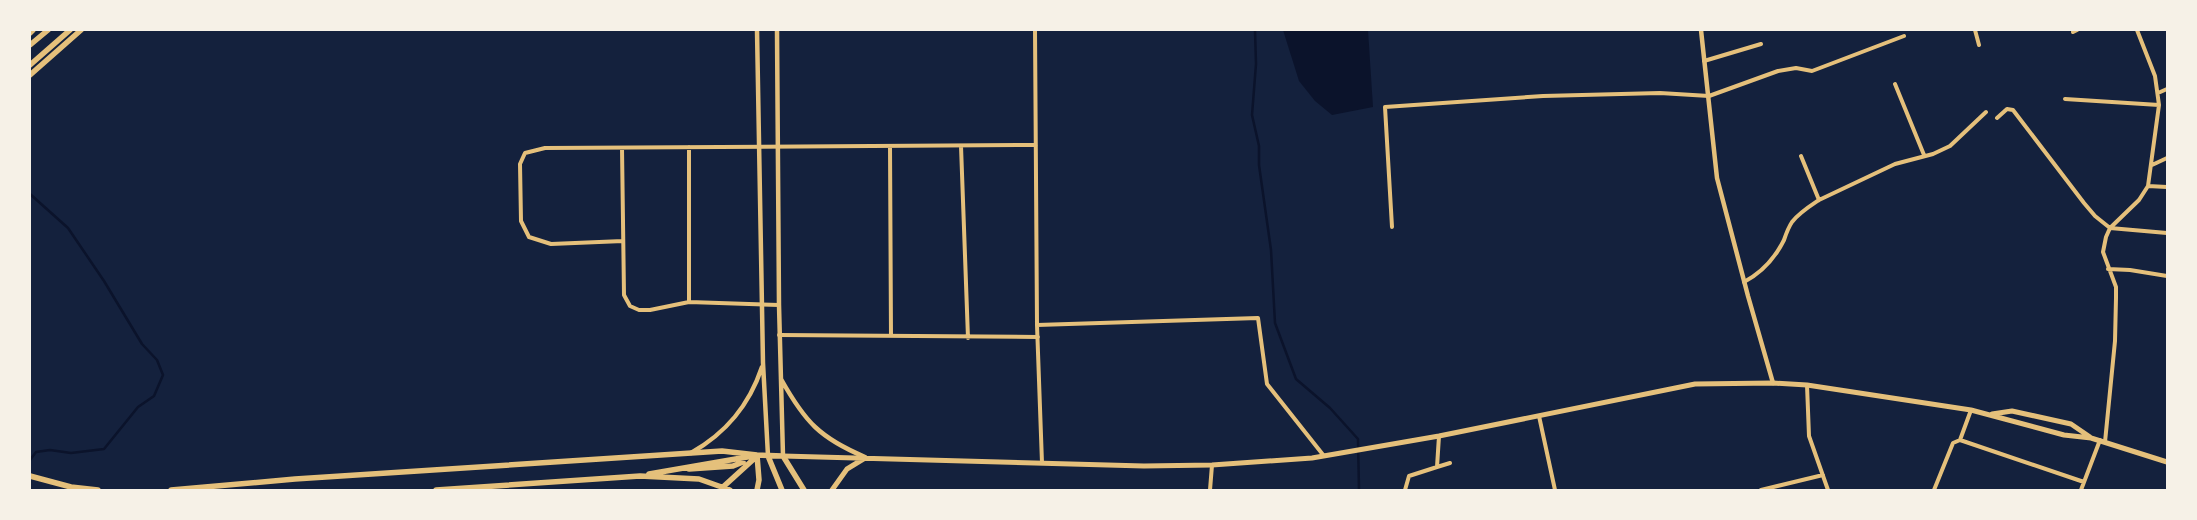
<svg xmlns="http://www.w3.org/2000/svg" width="2197" height="520" viewBox="0 0 2197 520" font-family="'Open Sans',sans-serif">
<style>
.water{fill:#0b132b}
.lines{fill:none;stroke-linecap:round;stroke-linejoin:round}
.stream{stroke:#0b132b;stroke-width:2.5}
.minor{stroke:#e5c07b;stroke-width:4}
.tertiary{stroke:#e5c07b;stroke-width:4.5}
.secondary{stroke:#e5c07b;stroke-width:5}
.primary{stroke:#e5c07b;stroke-width:5.5}
.trunk{stroke:#e5c07b;stroke-width:5.5}
</style>
<rect width="100%" height="100%" fill="#14213d"/>
<path class="water" d="M 1283,30 L 1368,30 L 1373,107 L 1332,115 L 1315,101 L 1299,81 Z"/>
<g class="lines">
<path class="stream" d="M 1255,30 L 1256,64 L 1252,115 L 1259,146 L 1259,165 L 1271,250 L 1275,323 L 1296,379 L 1330,408 L 1358,439 L 1359,490
M 30,194 L 68,228 L 104,281 L 142,344 L 157,360 L 163,375 L 154,396 L 138,407 L 104,449 L 71,453 L 50,450 L 36,452 L 30,460"/>
<path class="minor" d="M 1035,30 L 1037,325 L 1042,463
M 1975,30 L 1979,45
M 2073,32 L 2077,30
M 1704,61 L 1761,44
M 1895,84 L 1924,155
M 2158,93 L 2167,89
M 2065,99 L 2159,105
M 1997,118 L 2007,109 L 2013,110 L 2084,203 L 2095,216 L 2110,228 L 2167,233
M 890,146 L 891,336
M 961,146 L 968,338
M 689,147 L 689,302
M 622,148 L 624,295 L 630,306 L 639,310 L 650,310 L 689,302 L 779,305
M 1801,156 L 1819,200 L 1895,164 L 1933,154 L 1950,146 L 1986,112
M 2152,165 L 2167,158
M 2148,186 L 2167,187
M 1392,227 L 1385,107 L 1543,96 L 1660,93 L 1709,96 L 1778,71 L 1796,68 L 1812,71 L 1904,36
M 623,241 L 551,244 L 529,237 L 521,221 L 520,164 L 525,153 L 545,148 L 1036,145
M 2108,269 L 2130,270 L 2167,276
M 1744,282 C 1761,273 1775,258 1784,240 C 1786,234 1788,228 1792,222 C 1799,213 1810,206 1819,200
M 1037,325 L 1258,318 L 1267,384 L 1324,456
M 779,335 L 1038,337
M 1807,385 L 1809,436 L 1828,490
M 1539,416 L 1555,490
M 1960,440 L 2084,482
M 2105,442 L 2115,341 L 2116,298 L 2116,287 L 2103,252 L 2106,237 L 2110,228 L 2139,200 L 2148,186 L 2159,105 L 2155,76 L 2137,30
M 1437,467 L 1450,463
M 1210,490 L 1212,465
M 1405,490 L 1409,476 L 1437,467 L 1439,436
M 1761,490 L 1823,475
M 1934,490 L 1953,443 L 1960,440 L 1971,410
M 2081,490 L 2100,440"/>
<path class="tertiary" d="M 757,30 L 763,363 L 768,456
M 777,30 L 779,305 L 783,456
M 1701,30 L 1717,178 L 1748,296 L 1773,383
M 781,379 C 805,422 820,438 865,457
M 691,453 C 726,433 749,406 762,367"/>
<path class="secondary" d="M 1992,414 L 2012,411 L 2071,424 L 2090,437
M 783,456 L 1144,466 L 1212,465 L 1312,458 L 1439,436 L 1695,384 L 1773,383 L 1807,385 L 1971,410 L 2064,435 L 2091,438 L 2167,462
M 832,490 L 847,469 L 865,458"/>
<path class="primary" d="M 768,456 L 782,490
M 689,469 L 733,466 L 743,462
M 649,474 L 753,456
M 30,476 L 71,487 L 98,490
M 723,487 L 756,457
M 171,490 L 295,479 L 722,451 L 757,455 L 783,456 L 804,490
M 436,490 L 640,476 L 699,479 L 730,490
M 757,490 L 759,480 L 757,455"/>
<path class="trunk" d="M 30,33 L 33,30
M 30,45 L 48,30
M 30,65 L 70,30
M 30,75 L 81,30"/>
</g>
<rect width="2197" height="520" fill="none" stroke="#f6f1e7" stroke-width="62"/>
</svg>
